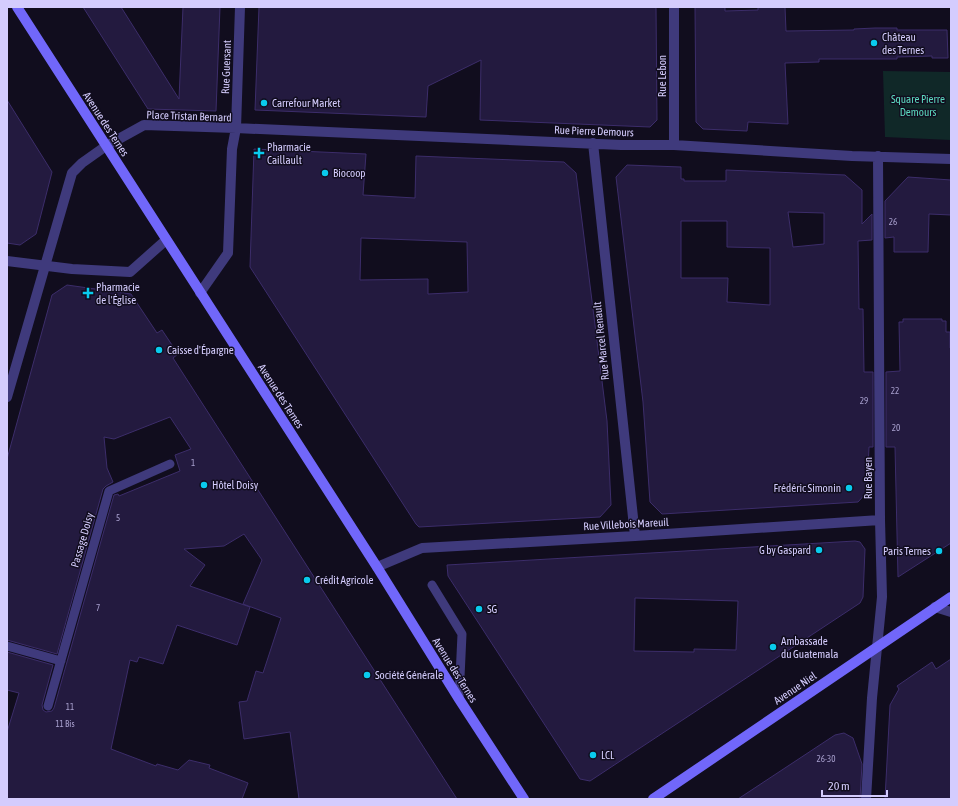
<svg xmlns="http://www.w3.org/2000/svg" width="958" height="806" viewBox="0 0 958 806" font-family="'Asap Condensed',sans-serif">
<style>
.green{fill:#102828}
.building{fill:#231a3f;stroke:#3c2d6a;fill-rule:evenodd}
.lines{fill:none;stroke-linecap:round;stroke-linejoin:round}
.lane{stroke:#3f3a7c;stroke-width:9}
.street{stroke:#3f3a7c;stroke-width:10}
.secondary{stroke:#7167fa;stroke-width:10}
.poi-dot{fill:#09cbed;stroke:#110d1e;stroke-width:1.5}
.labels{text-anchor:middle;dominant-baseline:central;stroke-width:3;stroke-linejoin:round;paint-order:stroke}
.number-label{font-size:9px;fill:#a8a0ce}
.poi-label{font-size:11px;fill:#d4ccfd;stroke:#110d1e;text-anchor:start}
.street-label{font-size:11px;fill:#d4ccfd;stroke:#110d1e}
.park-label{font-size:11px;fill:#5cdac0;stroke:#110d1e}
</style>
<rect width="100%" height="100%" fill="#110d1e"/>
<path class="green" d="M 883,71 L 951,72 L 951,140 L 885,137 Z"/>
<path class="building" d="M 83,7 L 121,7 L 179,99 L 183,7 L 220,7 L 216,111 L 148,109 Z
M 259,7 L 656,7 L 657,120 L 650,127 L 480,120 L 481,60 L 428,86 L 426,117 L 255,110 Z
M 695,7 L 725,7 L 725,11 L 758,10 L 758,7 L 785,7 L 786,31 L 854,30 L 854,29 L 875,28 L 897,28 L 897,30 L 947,30 L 948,58 L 932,58 L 932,56 L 897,57 L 897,59 L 819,59 L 819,62 L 785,63 L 788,124 L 748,122 L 747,131 L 703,129 L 696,122 Z
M 7,100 L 52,172 L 36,234 L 20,245 L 7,243 Z
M 254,149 L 366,154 L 363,195 L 415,198 L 416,156 L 564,162 L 576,173 L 607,421 L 611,505 L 600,517 L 419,527 L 416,524 L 250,267 ZM 361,238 L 467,242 L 468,292 L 428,294 L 428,279 L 360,280 Z
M 627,165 L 681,167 L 681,179 L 684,179 L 684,181 L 726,181 L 726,170 L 845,175 L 862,190 L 862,224 L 872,214 L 872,240 L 858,241 L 859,309 L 863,309 L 864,372 L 873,372 L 873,447 L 869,447 L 867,492 L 858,502 L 662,514 L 650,502 L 643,402 L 616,177 ZM 788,212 L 824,213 L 824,244 L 793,247 ZM 681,221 L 727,221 L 727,247 L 770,248 L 770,305 L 727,302 L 728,278 L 681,278 Z
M 908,177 L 951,180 L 951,215 L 929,214 L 928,252 L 894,252 L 894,237 L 885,238 L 885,201 Z
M 67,285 L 131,294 L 157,333 L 162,330 L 178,354 L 173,358 L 457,799 L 299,799 L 290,732 L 244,739 L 239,702 L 247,701 L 256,671 L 263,673 L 281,618 L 243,604 L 262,560 L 244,534 L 224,546 L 184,549 L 205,565 L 190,586 L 250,607 L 237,645 L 177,625 L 163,664 L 139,657 L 137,662 L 130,660 L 111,749 L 156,766 L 157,764 L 178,770 L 189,760 L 210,765 L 209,768 L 248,783 L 242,799 L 7,799 L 7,732 L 19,693 L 7,690 L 7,652 L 53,665 L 42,705 L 43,710 L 46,712 L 52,711 L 54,708 L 114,495 L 118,494 L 119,496 L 180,471 L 175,455 L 191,449 L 170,417 L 114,439 L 104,437 L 107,468 L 113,482 L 106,486 L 103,489 L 57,654 L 7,640 L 7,459 L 52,295 Z
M 903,319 L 942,319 L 942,321 L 946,321 L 946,332 L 950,332 L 950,348 L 951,348 L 951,543 L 898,577 L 895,447 L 886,447 L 886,372 L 900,371 L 899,322 L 903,322 Z
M 855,541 L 860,542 L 865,549 L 863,597 L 860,603 L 590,781 L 580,779 L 448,576 L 447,565 ZM 635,598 L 738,601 L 736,650 L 694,649 L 694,652 L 634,651 Z
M 951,659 L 951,799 L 885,799 L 890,705 L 899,689 L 897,686 L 932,662 L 936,669 Z
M 844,733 L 853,738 L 862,764 L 860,799 L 738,799 L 835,735 Z"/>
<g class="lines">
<path class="lane" d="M 432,585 L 462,634 L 459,699
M 7,646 L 61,661
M 48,706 L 109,491 L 170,464"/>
<path class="street" d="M 674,7 L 674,145
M 593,143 L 635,536
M 7,261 L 72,269 L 130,272 L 166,240
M 200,293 L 228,253 L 232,149 L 236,128 L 240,7
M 7,397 L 72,173 L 82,163 L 106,146 L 144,125 L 236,128 L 621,145 L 674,145 L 852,156 L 951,159
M 377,567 L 422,548 L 635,536 L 880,520
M 935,607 L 951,612
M 866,799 L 872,698 L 882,597 L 880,520 L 878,156"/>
<path class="secondary" d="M 17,7 L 377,567 L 459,699 L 524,799
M 653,799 L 951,597"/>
</g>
<g class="poi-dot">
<circle cx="874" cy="43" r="4"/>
<circle cx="264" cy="103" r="4"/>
<path d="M257 147h4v4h4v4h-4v4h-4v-4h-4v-4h4z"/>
<circle cx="325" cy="173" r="4"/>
<path d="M86 287h4v4h4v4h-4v4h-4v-4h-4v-4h4z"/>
<circle cx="159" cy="350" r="4"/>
<circle cx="204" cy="485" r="4"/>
<circle cx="849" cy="488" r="4"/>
<circle cx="819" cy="550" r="4"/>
<circle cx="939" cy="551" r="4"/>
<circle cx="307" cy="580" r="4"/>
<circle cx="479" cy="609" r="4"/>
<circle cx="773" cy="647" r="4"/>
<circle cx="367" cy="675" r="4"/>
<circle cx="593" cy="755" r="4"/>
</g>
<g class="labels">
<g class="number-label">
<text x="893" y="222">26</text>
<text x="895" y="391">22</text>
<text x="864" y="401">29</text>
<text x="896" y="428">20</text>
<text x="193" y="463">1</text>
<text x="118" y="518">5</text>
<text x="98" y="608">7</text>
<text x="70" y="707">11</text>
<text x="65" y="724">11 Bis</text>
<text x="826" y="759">26-30</text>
</g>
<g class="poi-label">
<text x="882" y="37">Château<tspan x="882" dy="13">des Ternes</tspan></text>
<text x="272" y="103">Carrefour Market</text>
<text x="267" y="147">Pharmacie<tspan x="267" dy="13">Caillault</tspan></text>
<text x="333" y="173">Biocoop</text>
<text x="96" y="287">Pharmacie<tspan x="96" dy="13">de l'Église</tspan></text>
<text x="167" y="350">Caisse d'Épargne</text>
<text x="212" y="485">Hôtel Doisy</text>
<text x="841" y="488" text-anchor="end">Frédéric Simonin</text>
<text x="811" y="550" text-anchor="end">G by Gaspard</text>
<text x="931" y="551" text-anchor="end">Paris Ternes</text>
<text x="315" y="580">Crédit Agricole</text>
<text x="487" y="609">SG</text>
<text x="781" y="641">Ambassade<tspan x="781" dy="13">du Guatemala</tspan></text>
<text x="375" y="675">Société Générale</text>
<text x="601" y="755">LCL</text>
</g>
<g class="street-label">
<text transform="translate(226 67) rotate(-88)">Rue Guersant</text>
<text transform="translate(662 76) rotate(-90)">Rue Lebon</text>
<text transform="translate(189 116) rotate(2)">Place Tristan Bernard</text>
<text transform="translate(106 124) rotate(57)">Avenue des Ternes</text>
<text transform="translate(594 131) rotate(2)">Rue Pierre Demours</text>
<text transform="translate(601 341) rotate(-96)">Rue Marcel Renault</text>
<text transform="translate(281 396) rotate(57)">Avenue des Ternes</text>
<text transform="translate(868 478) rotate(-90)">Rue Bayen</text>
<text transform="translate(626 524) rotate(-3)">Rue Villebois Mareuil</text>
<text transform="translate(82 540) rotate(-74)">Passage Doisy</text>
<text transform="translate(455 670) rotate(58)">Avenue des Ternes</text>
<text transform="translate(795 688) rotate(-34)">Avenue Niel</text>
</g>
<g class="park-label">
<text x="918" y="99">Square Pierre<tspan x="918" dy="13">Demours</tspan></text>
</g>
</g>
<rect width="958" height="806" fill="none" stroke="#d4ccfd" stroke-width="16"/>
<path d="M822 790v6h65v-6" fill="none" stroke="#d4ccfd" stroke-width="2"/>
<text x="828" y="790" font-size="12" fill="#d4ccfd" stroke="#110d1e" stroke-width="3" paint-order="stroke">20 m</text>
</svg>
